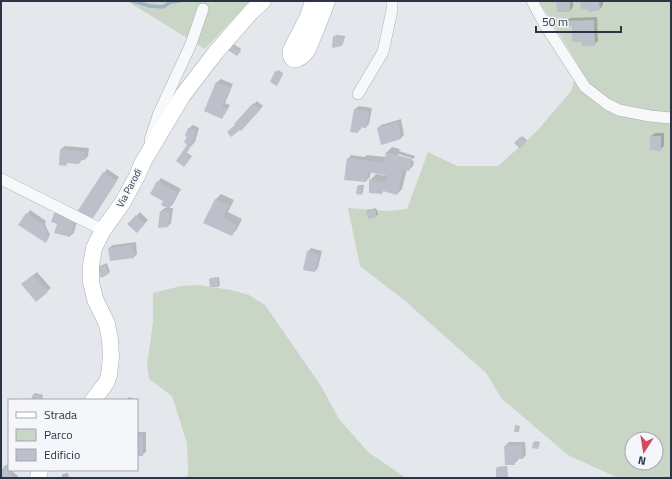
<svg xmlns="http://www.w3.org/2000/svg" width="672" height="479" viewBox="0 0 672 479" font-family="'Titillium Web',sans-serif">
<style>
.green{fill:#c9d6c5;fill-rule:evenodd}
.shadow{fill:#0003}
.lines{fill:none;stroke-linecap:round;stroke-linejoin:round}
.stream{stroke:#9fb4cc;stroke-width:3.5}
.building{fill:#bbc0ca}
.street-casing{stroke:#a9aeb7;stroke-width:12}
.secondary-casing{stroke:#a9aeb7;stroke-width:17}
.street{stroke:#f7f8fa;stroke-width:11}
.secondary{stroke:#fff;stroke-width:16}
.labels{text-anchor:middle;dominant-baseline:central;stroke-width:3;stroke-linejoin:round;paint-order:stroke}
.street-label{font-size:10px;fill:#2b3445;stroke:#f4f6f9}
</style>
<rect width="100%" height="100%" fill="#e4e7ec"/>
<path class="green" d="M 127,1 L 250,1 L 205,49 Z
M 539,1 L 671,1 L 671,478 L 618,478 L 568,455 L 502,399 L 486,373 L 404,300 L 360,266 L 348,208 L 389,211 L 407,209 L 428,152 L 457,166 L 498,166 L 538,130 L 571,91 L 579,66 ZM 632,439 L 656,439 L 656,463 L 632,463 Z
M 199,285 L 231,290 L 249,295 L 265,305 L 321,386 L 339,419 L 368,452 L 406,478 L 187,478 L 188,470 L 187,443 L 172,396 L 149,379 L 147,366 L 153,322 L 153,293 L 181,286 Z"/>
<path class="shadow" d="M 557,1 L 573,1 L 573,7 L 570,11 Z
M 581,1 L 603,1 L 603,5 L 600,9 L 590,11 Z
M 597,17 L 598,41 L 594,45 L 583,41 L 573,25 L 567,21 L 570,18 Z
M 336,35 L 345,36 L 343,44 L 341,45 L 334,37 Z
M 232,43 L 241,49 L 239,53 L 228,48 Z
M 278,70 L 283,73 L 278,83 L 271,82 Z
M 221,79 L 233,84 L 225,103 L 230,105 L 225,114 L 221,117 L 205,111 L 217,82 Z
M 257,101 L 263,106 L 241,129 L 235,124 Z
M 359,106 L 372,108 L 369,124 L 366,127 L 361,126 L 361,129 L 357,132 L 355,109 Z
M 401,119 L 404,135 L 401,138 L 378,128 L 381,125 Z
M 193,125 L 199,128 L 195,142 L 186,152 L 192,156 L 186,164 L 177,161 L 189,145 L 188,137 L 186,136 L 189,128 Z
M 655,133 L 664,133 L 664,146 L 660,150 L 651,136 Z
M 522,136 L 527,140 L 520,147 L 516,143 Z
M 65,146 L 89,148 L 88,156 L 85,159 L 83,159 L 79,163 L 68,162 L 66,165 L 61,149 Z
M 392,147 L 400,149 L 399,151 L 415,156 L 414,159 L 398,154 L 398,156 L 414,161 L 413,166 L 409,170 L 407,169 L 402,189 L 397,194 L 384,190 L 382,193 L 370,180 L 376,174 L 385,176 L 386,174 L 371,171 L 370,177 L 366,181 L 348,159 L 351,155 L 365,157 L 367,155 L 386,157 L 387,152 Z
M 107,169 L 119,177 L 94,216 L 91,220 L 104,173 Z
M 161,178 L 181,189 L 173,204 L 169,208 L 164,201 L 158,182 Z
M 359,185 L 364,185 L 363,193 L 361,194 L 358,186 Z
M 221,194 L 234,200 L 228,212 L 242,219 L 237,229 L 232,235 L 205,222 L 216,199 Z
M 165,208 L 173,208 L 171,223 L 168,226 L 161,211 Z
M 376,208 L 378,215 L 376,216 L 367,211 L 368,210 Z
M 30,210 L 46,221 L 45,224 L 50,235 L 46,242 L 19,225 Z
M 58,211 L 78,217 L 74,233 L 70,236 L 58,223 L 54,214 Z
M 140,212 L 148,220 L 137,232 L 129,224 Z
M 136,242 L 137,254 L 134,257 L 109,248 L 113,245 Z
M 311,248 L 322,251 L 318,268 L 315,271 L 308,252 Z
M 107,263 L 110,272 L 102,276 L 98,267 Z
M 37,272 L 51,288 L 36,300 L 22,284 Z
M 219,277 L 220,285 L 219,286 L 211,286 L 210,279 L 211,278 Z
M 35,393 L 43,395 L 42,400 L 32,400 L 34,394 Z
M 129,397 L 137,400 L 127,400 Z
M 137,432 L 146,432 L 146,452 L 142,455 L 137,455 Z
M 535,441 L 540,442 L 539,446 L 538,448 L 534,443 Z
M 509,442 L 525,442 L 526,455 L 523,458 L 518,458 L 518,460 L 514,464 L 505,446 Z
M 9,462 L 9,470 L 11,470 L 18,476 L 17,478 L 1,478 L 1,473 Z
M 507,466 L 508,478 L 497,478 L 497,468 L 498,467 Z
M 116,470 L 124,470 L 122,471 L 115,471 Z
M 68,473 L 69,478 L 60,478 L 62,477 L 62,475 L 63,474 Z"/>
<g class="lines">
<path class="stream" d="M 133,1 L 150,6 L 163,7 L 171,2 L 179,1"/>
</g>
<path class="building" d="M 556,1 L 570,1 L 570,12 L 557,12 Z
M 580,1 L 599,1 L 600,10 L 589,12 L 588,9 L 581,10 Z
M 594,20 L 595,46 L 582,46 L 582,42 L 572,42 L 572,26 L 566,26 L 566,21 Z
M 333,36 L 344,37 L 342,46 L 332,48 Z
M 230,44 L 241,51 L 237,56 L 226,49 Z
M 275,71 L 283,74 L 277,86 L 270,82 Z
M 216,82 L 230,88 L 222,106 L 227,109 L 222,119 L 204,111 Z
M 253,103 L 260,110 L 241,131 L 240,130 L 231,137 L 227,132 L 235,125 L 234,124 Z
M 354,109 L 369,112 L 366,128 L 359,127 L 358,133 L 350,132 Z
M 398,122 L 401,139 L 381,145 L 377,128 Z
M 188,128 L 196,131 L 191,146 L 186,154 L 191,157 L 184,167 L 176,161 L 187,145 L 184,142 L 187,137 L 185,136 Z
M 650,136 L 661,136 L 661,151 L 650,150 Z
M 520,137 L 526,142 L 520,149 L 514,143 Z
M 60,149 L 85,152 L 85,160 L 80,160 L 79,164 L 67,163 L 66,166 L 59,165 Z
M 386,152 L 412,159 L 409,171 L 403,170 L 397,195 L 383,191 L 382,194 L 369,193 L 369,179 L 386,183 L 388,176 L 369,172 L 366,182 L 344,180 L 347,158 L 384,163 Z
M 103,172 L 117,181 L 91,221 L 77,212 Z
M 157,181 L 178,193 L 169,209 L 161,205 L 163,201 L 150,194 Z
M 357,186 L 363,186 L 362,195 L 356,194 Z
M 215,199 L 229,205 L 223,218 L 237,225 L 232,236 L 203,223 Z
M 375,209 L 377,217 L 368,219 L 366,211 Z
M 160,211 L 170,212 L 168,227 L 158,228 Z
M 26,213 L 44,225 L 49,237 L 46,243 L 18,225 Z
M 54,213 L 75,221 L 70,237 L 54,233 L 57,224 L 51,222 Z
M 136,215 L 145,224 L 137,233 L 127,224 Z
M 132,245 L 134,258 L 110,261 L 108,248 Z
M 307,251 L 319,254 L 315,272 L 303,270 Z
M 105,264 L 109,274 L 101,278 L 97,267 Z
M 33,275 L 48,292 L 36,302 L 21,284 Z
M 218,278 L 219,287 L 210,287 L 209,279 Z
M 33,394 L 42,396 L 41,400 L 31,400 Z
M 515,425 L 520,426 L 519,432 L 514,432 Z
M 137,435 L 143,435 L 143,456 L 137,456 Z
M 533,442 L 539,443 L 538,449 L 532,448 Z
M 522,445 L 523,459 L 515,459 L 515,465 L 505,465 L 504,446 Z
M 5,465 L 9,467 L 9,470 L 11,470 L 8,474 L 14,478 L 1,478 L 1,471 Z
M 506,467 L 507,478 L 496,478 L 496,468 Z"/>
<g class="lines">
<defs>
<path id="street" d="M 532,1 L 545,25 L 585,87 L 607,104 L 619,110 L 650,116 L 671,118
M 358,94 L 383,52 L 392,10 L 392,1
M 150,140 L 159,113 L 191,44 L 203,9
M 1,179 L 103,230"/>
<path id="secondary" d="M 313,1 L 308,17 L 291,50 C 289,67 304,57 308,49 C 310,44 312,39 314,34 C 319,23 323,12 327,1
M 93,400 L 104,386 L 107,381 L 109,375 L 111,357 L 110,340 L 107,324 L 95,299 L 91,282 L 91,265 L 94,248 L 103,230 L 123,202 L 137,176 L 143,162 L 183,95 L 216,52 L 251,12 L 263,1
M 38,478 L 40,470"/>
</defs>
<use href="#street" class="street-casing"/>
<use href="#secondary" class="secondary-casing"/>
<use href="#street" class="street"/>
<use href="#secondary" class="secondary"/>
</g>
<g class="labels">
<g class="street-label">
<text transform="translate(129 188) rotate(-62)">Via Parodi</text>
</g>
</g>
<rect width="672" height="479" fill="none" stroke="#2b3445" stroke-width="4"/>
<rect x="8" y="399" width="130" height="72" fill="#f4f6f9" stroke="#a4a8b1"/>
<rect x="16" y="412" width="20" height="6" fill="#ffffff" stroke="#a4a8b1"/>
<text x="44" y="419" font-size="12" fill="#2b3445">Strada</text>
<rect x="16" y="429" width="20" height="12" fill="#c9d6c5" stroke="#a4a8b1"/>
<text x="44" y="439" font-size="12" fill="#2b3445">Parco</text>
<rect x="16" y="449" width="20" height="12" fill="#bbc0ca" stroke="#a4a8b1"/>
<text x="44" y="459" font-size="12" fill="#2b3445">Edificio</text>
<g transform="translate(644 451) rotate(192)"><circle r="19" fill="#f4f6f9" stroke="#a4a8b1"/>
<path d="M0-3L7 15L0 10L-7 15Z" fill="#d1495b"/>
<text y="-6" font-size="11" font-weight="bold" text-anchor="middle" fill="#2b3445">N</text>
</g>
<path d="M536 26v6h85v-6" fill="none" stroke="#2b3445" stroke-width="2"/>
<text x="542" y="26" font-size="12" fill="#2b3445" stroke="#f4f6f9" stroke-width="3" paint-order="stroke">50 m</text>
</svg>
